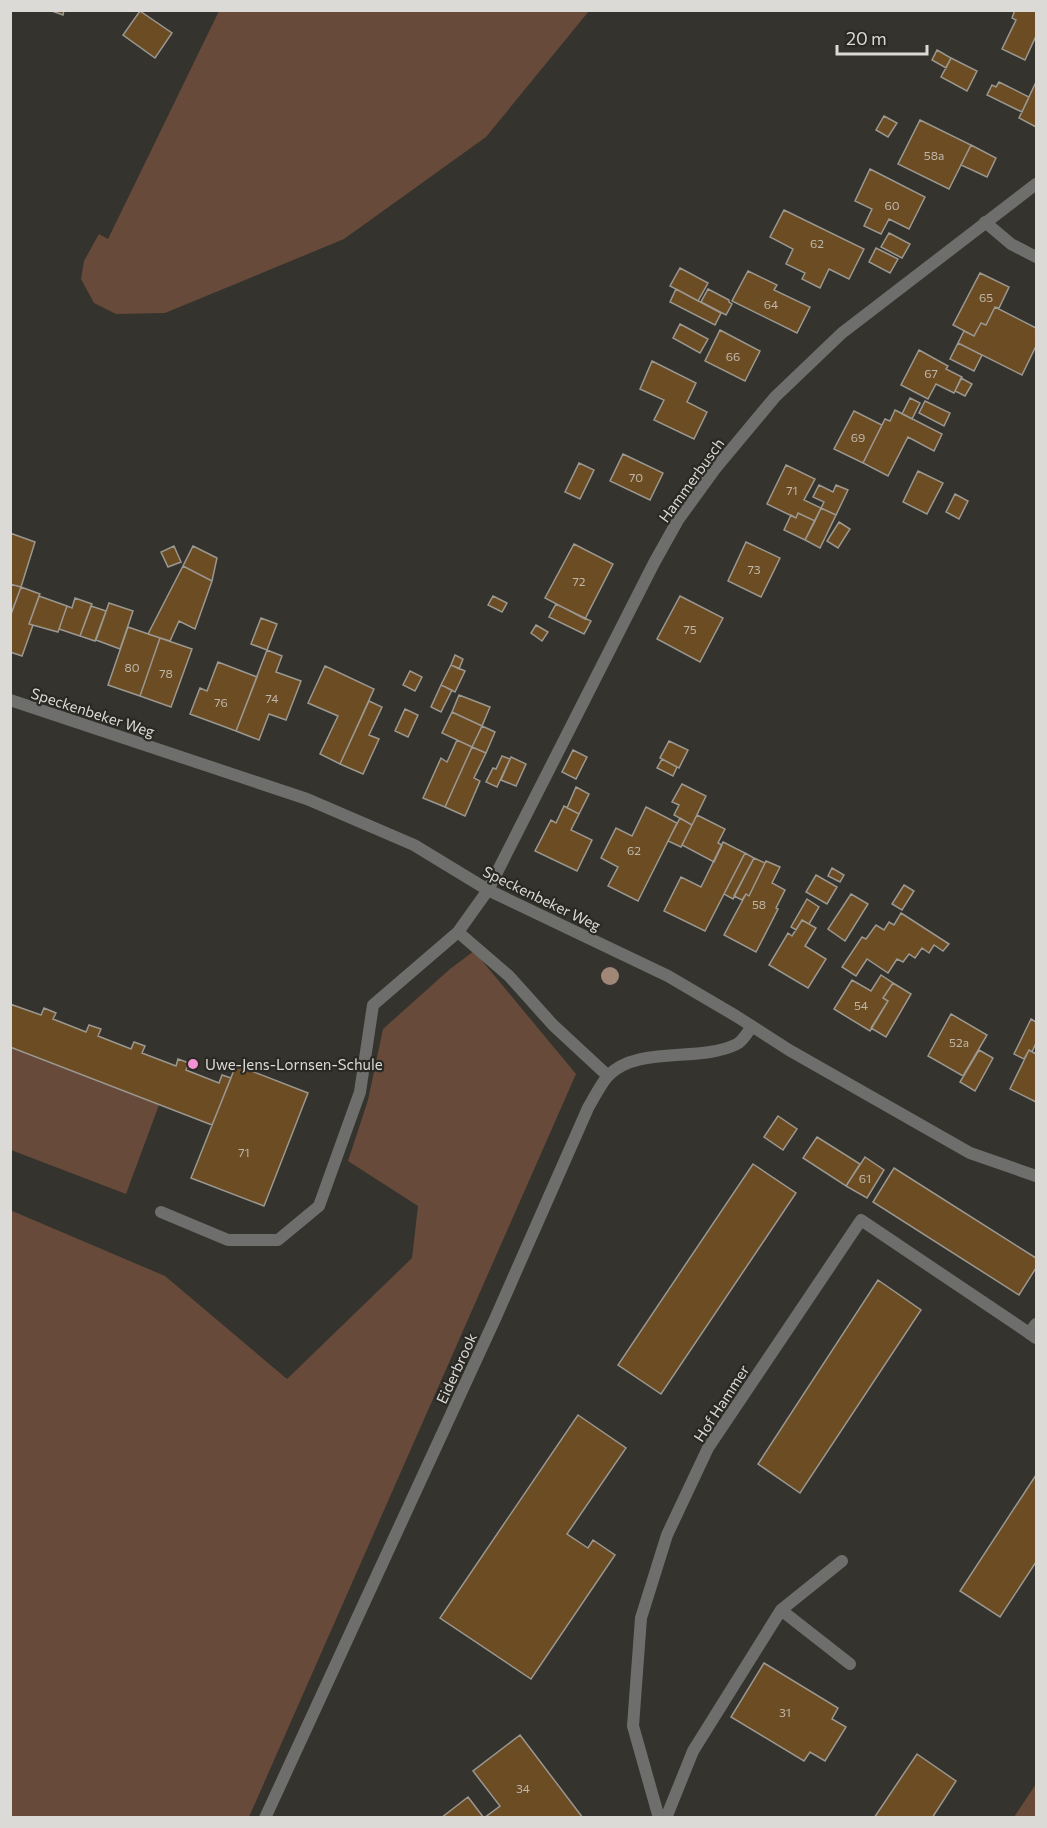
<svg xmlns="http://www.w3.org/2000/svg" width="1047" height="1828" viewBox="0 0 1047 1828" font-family="Commissioner,sans-serif">
<style>
.green{fill:#674a3a}
.building{fill:#6c4c22;stroke:#9b9791;stroke-width:1.5}
.lines{fill:none;stroke-linecap:round;stroke-linejoin:round}
.lane{stroke:#6e6f6c;stroke-width:12}
.street{stroke:#6e6f6c;stroke-width:12}
.tree{fill:#a08777}
.poi-dot{fill:#f391d5;stroke:#2a2924;stroke-width:2}
.labels{text-anchor:middle;dominant-baseline:central;stroke-width:4.5;stroke-linejoin:round;paint-order:stroke}
.number-label{font-size:12px;fill:#bfb6aa}
.street-label{font-size:15px;fill:#dbdad7;stroke:#2a2924}
.poi-label{font-size:15px;fill:#dbdad7;stroke:#2a2924;text-anchor:start}
</style>
<rect width="100%" height="100%" fill="#34332e"/>
<path class="green" d="M 219,11 L 219,10 L 589,11 L 486,137 L 344,239 L 165,313 L 116,314 L 94,303 L 81,279 L 84,261 L 99,234 L 108,239 Z
M 474,951 L 576,1074 L 249,1817 L 11,1817 L 10,1210 L 165,1276 L 287,1379 L 412,1258 L 418,1206 L 348,1161 L 368,1100 L 383,1029 L 450,969 Z
M 10,1047 L 159,1105 L 126,1194 L 11,1150 Z
M 1036,1784 L 1036,1817 L 1014,1817 Z"/>
<path class="building" d="M 49,10 L 64,10 L 63,15 Z
M 1015,10 L 1036,10 L 1036,36 L 1025,60 L 1002,49 L 1016,20 L 1012,18 Z
M 140,11 L 172,33 L 155,58 L 123,35 Z
M 937,50 L 951,58 L 946,68 L 932,60 Z
M 951,58 L 977,71 L 967,91 L 941,77 Z
M 999,82 L 1029,97 L 1022,112 L 987,95 L 992,85 L 996,87 Z
M 1036,82 L 1036,127 L 1019,118 Z
M 884,116 L 897,123 L 888,137 L 876,130 Z
M 920,120 L 971,145 L 949,189 L 898,164 Z
M 971,145 L 996,158 L 987,177 L 961,165 Z
M 870,169 L 925,197 L 909,229 L 889,219 L 881,234 L 864,226 L 872,209 L 855,201 Z
M 784,210 L 864,249 L 849,279 L 829,269 L 820,288 L 802,279 L 805,273 L 786,264 L 793,249 L 770,237 Z
M 889,233 L 910,244 L 902,258 L 881,247 Z
M 876,248 L 898,259 L 890,273 L 869,262 Z
M 680,268 L 708,283 L 698,301 L 670,286 Z
M 748,271 L 777,285 L 774,290 L 810,307 L 797,333 L 732,301 Z
M 980,273 L 1009,287 L 999,308 L 995,307 L 986,325 L 981,323 L 974,336 L 953,325 Z
M 676,289 L 721,313 L 715,325 L 670,302 Z
M 708,289 L 729,300 L 729,302 L 732,304 L 726,315 L 701,302 Z
M 995,307 L 1036,328 L 1036,346 L 1022,375 L 958,343 L 964,331 L 974,336 L 981,323 L 986,325 Z
M 680,324 L 708,339 L 700,353 L 673,338 Z
M 720,330 L 760,351 L 745,381 L 705,361 Z
M 958,343 L 982,355 L 974,371 L 950,359 Z
M 919,350 L 948,366 L 946,369 L 962,377 L 954,393 L 936,384 L 928,399 L 901,385 Z
M 652,361 L 696,383 L 687,402 L 707,412 L 694,439 L 654,420 L 664,400 L 640,389 Z
M 961,378 L 972,384 L 965,396 L 955,391 Z
M 910,398 L 920,403 L 912,419 L 902,414 Z
M 925,401 L 950,413 L 944,426 L 919,413 Z
M 895,410 L 942,434 L 934,451 L 908,437 L 888,476 L 863,463 L 885,419 L 890,421 Z
M 854,411 L 882,425 L 863,463 L 834,449 Z
M 623,454 L 663,473 L 650,500 L 610,481 Z
M 579,463 L 594,470 L 580,499 L 565,492 Z
M 786,465 L 815,479 L 804,500 L 821,508 L 815,521 L 798,513 L 796,518 L 767,504 Z
M 918,471 L 943,483 L 927,514 L 903,502 Z
M 819,485 L 833,492 L 836,485 L 848,490 L 836,515 L 821,508 L 824,502 L 813,497 Z
M 955,494 L 968,501 L 959,519 L 946,512 Z
M 821,508 L 836,515 L 820,548 L 805,540 Z
M 798,513 L 815,521 L 805,540 L 784,530 L 791,515 L 796,518 Z
M 839,522 L 850,529 L 838,548 L 827,541 Z
M 10,533 L 35,542 L 21,587 L 10,584 Z
M 746,542 L 780,558 L 761,597 L 728,581 Z
M 574,544 L 613,564 L 585,619 L 545,598 Z
M 174,546 L 181,562 L 168,567 L 161,552 Z
M 193,546 L 217,558 L 212,581 L 183,566 Z
M 183,566 L 212,581 L 195,629 L 179,621 L 170,641 L 148,634 Z
M 10,584 L 21,587 L 10,617 Z
M 21,587 L 40,594 L 29,624 L 33,625 L 22,656 L 10,652 L 10,617 Z
M 39,596 L 67,606 L 58,632 L 29,624 Z
M 493,596 L 507,603 L 502,612 L 488,605 Z
M 680,596 L 723,618 L 700,662 L 657,639 Z
M 75,598 L 92,604 L 80,636 L 59,629 L 67,606 L 72,608 Z
M 109,603 L 133,611 L 120,649 L 96,640 Z
M 556,604 L 591,621 L 584,634 L 549,617 Z
M 91,606 L 106,611 L 95,641 L 80,636 Z
M 261,618 L 277,624 L 267,650 L 251,644 Z
M 536,625 L 548,632 L 542,641 L 531,633 Z
M 128,627 L 160,638 L 140,696 L 108,685 Z
M 160,638 L 192,649 L 171,707 L 140,696 Z
M 267,650 L 282,656 L 276,672 L 301,681 L 286,720 L 269,714 L 259,740 L 236,731 Z
M 455,655 L 463,659 L 459,669 L 451,665 Z
M 218,662 L 257,677 L 236,731 L 190,714 L 200,688 L 207,691 Z
M 451,665 L 465,671 L 455,692 L 441,685 Z
M 325,666 L 374,689 L 340,764 L 320,754 L 338,716 L 308,703 Z
M 410,671 L 422,677 L 415,691 L 403,685 Z
M 441,685 L 452,690 L 441,712 L 431,707 Z
M 459,695 L 490,707 L 482,726 L 452,712 Z
M 369,701 L 382,707 L 369,735 L 379,739 L 363,774 L 340,764 Z
M 405,709 L 418,715 L 408,737 L 395,731 Z
M 452,712 L 482,726 L 472,747 L 442,733 Z
M 482,726 L 495,732 L 486,753 L 472,747 Z
M 457,740 L 472,747 L 445,807 L 423,798 L 441,758 L 447,762 Z
M 669,741 L 688,750 L 679,768 L 660,758 Z
M 472,747 L 486,753 L 474,778 L 480,781 L 465,816 L 445,807 Z
M 573,750 L 587,757 L 576,779 L 562,772 Z
M 502,756 L 510,759 L 497,787 L 486,782 L 493,768 L 496,769 Z
M 511,757 L 526,764 L 516,786 L 501,780 Z
M 662,759 L 677,767 L 673,776 L 657,768 Z
M 682,784 L 706,796 L 692,825 L 674,815 L 679,805 L 672,802 Z
M 576,787 L 589,794 L 579,814 L 567,808 Z
M 564,806 L 579,814 L 571,830 L 592,840 L 577,871 L 535,851 L 551,820 L 556,823 Z
M 646,807 L 677,823 L 638,901 L 608,886 L 618,867 L 601,858 L 616,828 L 632,836 Z
M 697,815 L 725,829 L 718,843 L 722,845 L 714,862 L 682,845 Z
M 680,818 L 692,825 L 681,847 L 668,841 Z
M 723,842 L 745,853 L 705,931 L 664,911 L 681,877 L 701,887 Z
M 745,853 L 754,858 L 733,899 L 724,894 Z
M 754,858 L 765,863 L 749,896 L 746,894 L 742,900 L 734,896 Z
M 766,861 L 780,867 L 772,883 L 785,890 L 776,908 L 778,909 L 756,952 L 724,935 L 746,894 L 749,896 Z
M 832,868 L 844,875 L 840,882 L 828,876 Z
M 816,875 L 837,887 L 827,904 L 806,892 Z
M 904,885 L 914,891 L 902,910 L 892,904 Z
M 851,894 L 868,904 L 845,941 L 828,929 Z
M 807,899 L 819,907 L 809,924 L 802,920 L 796,930 L 791,927 Z
M 901,913 L 949,944 L 943,951 L 934,945 L 929,953 L 922,948 L 915,958 L 909,954 L 903,962 L 897,959 L 888,973 L 867,959 L 856,976 L 842,967 L 862,937 L 866,939 L 876,925 L 884,930 L 889,922 L 894,925 Z
M 802,920 L 816,928 L 805,946 L 826,959 L 808,988 L 769,965 L 788,933 L 792,936 Z
M 881,975 L 893,983 L 883,998 L 888,1001 L 870,1031 L 834,1009 L 852,980 L 871,991 Z
M 893,983 L 911,994 L 886,1037 L 871,1028 L 888,1001 L 883,998 Z
M 10,1004 L 41,1015 L 44,1008 L 56,1013 L 53,1019 L 86,1032 L 89,1025 L 101,1029 L 98,1036 L 131,1049 L 134,1042 L 145,1046 L 142,1053 L 176,1066 L 178,1059 L 189,1063 L 186,1070 L 219,1083 L 222,1075 L 231,1078 L 212,1125 L 10,1047 Z
M 951,1014 L 987,1035 L 963,1076 L 928,1056 Z
M 1031,1019 L 1036,1022 L 1036,1043 L 1032,1052 L 1029,1050 L 1024,1059 L 1014,1054 Z
M 979,1050 L 993,1058 L 975,1091 L 960,1082 Z
M 1029,1050 L 1036,1054 L 1036,1102 L 1010,1089 Z
M 236,1065 L 308,1093 L 264,1206 L 191,1178 Z
M 778,1116 L 797,1129 L 783,1150 L 764,1137 Z
M 817,1137 L 860,1164 L 846,1186 L 803,1158 Z
M 865,1157 L 884,1170 L 867,1198 L 846,1186 Z
M 753,1164 L 796,1193 L 661,1394 L 618,1365 Z
M 894,1168 L 1036,1258 L 1036,1268 L 1019,1295 L 873,1202 Z
M 878,1280 L 921,1310 L 800,1493 L 758,1464 Z
M 578,1415 L 626,1448 L 567,1534 L 588,1548 L 593,1540 L 615,1555 L 531,1679 L 440,1618 Z
M 1036,1475 L 1036,1562 L 1000,1617 L 960,1591 Z
M 764,1663 L 838,1708 L 832,1719 L 846,1727 L 825,1761 L 810,1752 L 804,1761 L 731,1717 Z
M 520,1735 L 583,1818 L 484,1818 L 500,1806 L 473,1771 Z
M 917,1754 L 956,1781 L 932,1818 L 874,1818 Z
M 468,1797 L 484,1818 L 441,1818 Z"/>
<g class="lines">
<path class="lane" d="M 985,222 L 1011,244 L 1036,257
M 488,890 L 458,932 L 509,976 L 553,1025 L 608,1076
M 161,1212 L 228,1240 L 278,1240 L 319,1206 L 360,1092 L 373,1005 L 458,932
M 1036,1324 L 1029,1333 L 1036,1338
M 781,1610 L 850,1664
M 666,1818 L 693,1751 L 781,1610 L 842,1561"/>
<path class="street" d="M 10,700 L 307,799 L 414,845 L 488,890 L 668,976 L 736,1016 L 789,1050 L 970,1153 L 1036,1176
M 488,890 L 654,563 L 678,520 L 715,469 L 775,397 L 842,333 L 1036,184
M 265,1818 L 495,1319 L 588,1108 C 594,1098 600,1085 608,1076 C 637,1045 700,1063 737,1044 C 743,1041 748,1032 752,1026
M 659,1818 L 633,1726 L 641,1618 L 667,1535 L 708,1448 L 861,1220 L 1029,1333"/>
</g>
<circle class="tree" cx="610" cy="976" r="9"/>
<circle class="poi-dot" cx="193" cy="1064" r="6"/>
<g class="labels">
<g class="number-label">
<text x="934" y="155">58a</text>
<text x="892" y="205">60</text>
<text x="817" y="243">62</text>
<text x="986" y="297">65</text>
<text x="771" y="304">64</text>
<text x="733" y="356">66</text>
<text x="931" y="373">67</text>
<text x="858" y="437">69</text>
<text x="636" y="477">70</text>
<text x="792" y="490">71</text>
<text x="754" y="569">73</text>
<text x="579" y="581">72</text>
<text x="690" y="629">75</text>
<text x="132" y="667">80</text>
<text x="166" y="673">78</text>
<text x="272" y="698">74</text>
<text x="221" y="702">76</text>
<text x="634" y="850">62</text>
<text x="759" y="904">58</text>
<text x="861" y="1005">54</text>
<text x="959" y="1042">52a</text>
<text x="244" y="1152">71</text>
<text x="865" y="1178">61</text>
<text x="785" y="1712">31</text>
<text x="523" y="1788">34</text>
</g>
<g class="street-label">
<text transform="translate(691 480) rotate(-54)">Hammerbusch</text>
<text transform="translate(93 712) rotate(18)">Speckenbeker Weg</text>
<text transform="translate(542 898) rotate(26)">Speckenbeker Weg</text>
<text transform="translate(456 1368) rotate(-65)">Eiderbrook</text>
<text transform="translate(721 1403) rotate(-57)">Hof Hammer</text>
</g>
<g class="poi-label">
<text x="205" y="1064">Uwe-Jens-Lornsen-Schule</text>
</g>
</g>
<rect width="1047" height="1828" fill="none" stroke="#dbdad7" stroke-width="24"/>
<path d="M837 45v9h90v-9" fill="none" stroke="#dbdad7" stroke-width="3"/>
<text x="846" y="45" font-size="18" fill="#dbdad7" stroke="#2a2924" stroke-width="4.5" paint-order="stroke">20 m</text>
</svg>
